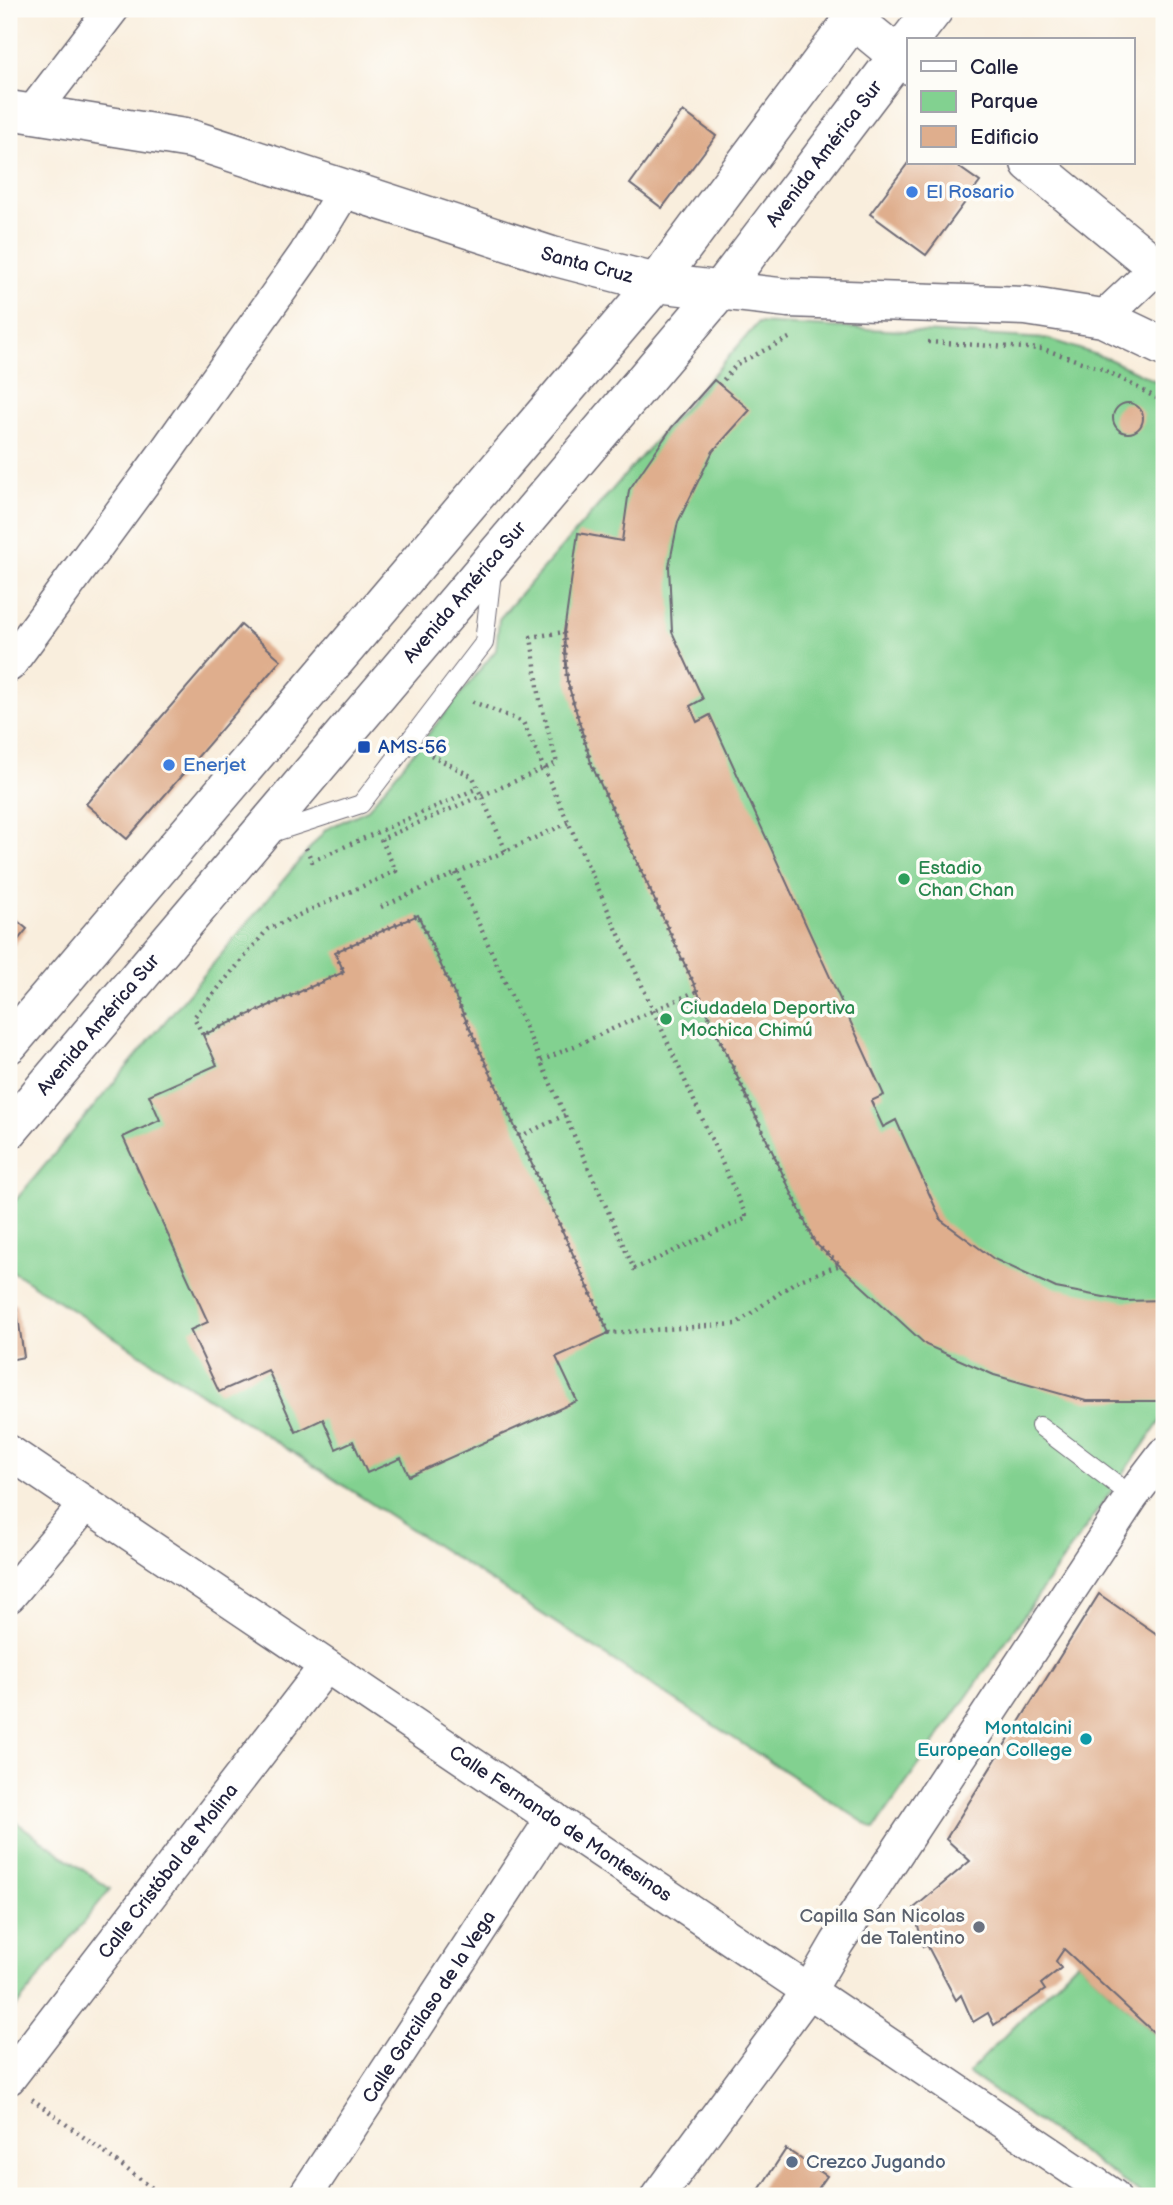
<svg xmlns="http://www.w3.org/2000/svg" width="1173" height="2205" viewBox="0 0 1173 2205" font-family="'Balsamiq Sans',sans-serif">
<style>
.green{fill:#82d190;stroke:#527a66;stroke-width:2}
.building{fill:#dfae8d}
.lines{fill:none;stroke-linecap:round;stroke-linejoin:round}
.service-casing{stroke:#6d6974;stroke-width:20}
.minor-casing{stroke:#6d6974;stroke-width:36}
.tertiary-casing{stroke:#6d6974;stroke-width:41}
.primary-casing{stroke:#6d6974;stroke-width:41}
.path{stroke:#6d6974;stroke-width:4.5;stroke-dasharray:2 5;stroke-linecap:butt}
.service{stroke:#fff;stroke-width:18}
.minor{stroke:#fff;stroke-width:33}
.tertiary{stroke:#fff;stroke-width:38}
.primary{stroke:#fff;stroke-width:38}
.shop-dot{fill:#3f7fe0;stroke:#fdfcf7;stroke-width:2.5}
.transit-dot{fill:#1a4fb4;stroke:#fdfcf7;stroke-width:2.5}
.leisure-dot{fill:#2e9e5b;stroke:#fdfcf7;stroke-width:2.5}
.culture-dot{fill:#0f9aa8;stroke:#fdfcf7;stroke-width:2.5}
.worship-dot{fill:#6b7280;stroke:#fdfcf7;stroke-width:2.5}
.service-dot{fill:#5c6f8a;stroke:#fdfcf7;stroke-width:2.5}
.labels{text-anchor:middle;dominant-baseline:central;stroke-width:7;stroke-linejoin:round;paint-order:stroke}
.street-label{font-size:19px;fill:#22223b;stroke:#fdfcf7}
.shop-label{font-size:19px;fill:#366cbe;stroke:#fdfcf7;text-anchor:start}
.transit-label{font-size:19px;fill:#164399;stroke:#fdfcf7;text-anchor:start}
.leisure-label{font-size:19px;fill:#27864d;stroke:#fdfcf7;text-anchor:start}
.culture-label{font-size:19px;fill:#0d838f;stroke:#fdfcf7;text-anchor:end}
.worship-label{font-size:19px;fill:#5b616d;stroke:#fdfcf7;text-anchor:end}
.service-label{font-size:19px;fill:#4e5e75;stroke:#fdfcf7;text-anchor:start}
</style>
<rect width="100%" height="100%" fill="#fdfcf7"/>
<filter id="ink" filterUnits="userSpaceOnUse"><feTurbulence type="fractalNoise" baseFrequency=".0143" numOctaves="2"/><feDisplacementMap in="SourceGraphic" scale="14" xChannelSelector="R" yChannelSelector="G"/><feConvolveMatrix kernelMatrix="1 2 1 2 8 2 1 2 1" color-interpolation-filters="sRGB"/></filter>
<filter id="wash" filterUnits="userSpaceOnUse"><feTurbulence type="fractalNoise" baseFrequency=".00686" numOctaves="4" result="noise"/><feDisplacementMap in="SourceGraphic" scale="28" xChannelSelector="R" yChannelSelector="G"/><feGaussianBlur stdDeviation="1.57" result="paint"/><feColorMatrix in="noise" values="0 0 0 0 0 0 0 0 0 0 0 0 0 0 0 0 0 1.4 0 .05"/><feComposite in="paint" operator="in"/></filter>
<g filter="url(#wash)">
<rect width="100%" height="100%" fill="#f9eedd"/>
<path class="green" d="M 758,323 L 1049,339 L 1109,359 L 1164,385 L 1164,1416 L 874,1829 L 9,1269 L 9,1208 L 326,829 L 367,810 L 496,650 L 499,619 Z
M 9,1817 L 110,1889 L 9,2016 Z
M 1078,1961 L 1164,2042 L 1164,2196 L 1144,2196 L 968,2073 Z"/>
<g id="blocks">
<path class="building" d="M 683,111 L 716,136 L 662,208 L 630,184 Z
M 908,163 L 953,163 L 980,182 L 926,255 L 870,214 Z
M 714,380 L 750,410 L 713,451 L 678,522 L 669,566 L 672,632 L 703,699 L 690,706 L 697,722 L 710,715 L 884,1095 L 871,1101 L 883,1127 L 896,1120 L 941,1220 L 994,1259 L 1056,1288 L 1125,1301 L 1164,1300 L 1164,1401 L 1086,1401 L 994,1375 L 926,1345 L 815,1243 L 592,766 L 567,680 L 564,632 L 578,533 L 622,541 L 629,490 L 672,427 Z
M1113 418a15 15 0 1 1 30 0a15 15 0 1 1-30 0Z
M 241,625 L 281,660 L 127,839 L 86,804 Z
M 9,914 L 27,929 L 9,951 Z
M 418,915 L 609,1333 L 556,1357 L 577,1401 L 409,1476 L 401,1458 L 367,1473 L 353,1441 L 336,1449 L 323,1419 L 296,1432 L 268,1370 L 219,1392 L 190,1330 L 208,1322 L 123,1137 L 160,1120 L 149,1095 L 217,1065 L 203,1035 L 344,972 L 335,952 Z
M 16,1304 L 24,1357 L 9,1360 L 9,1305 Z
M 1099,1594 L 1164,1639 L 1164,2042 L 1064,1949 L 1056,1961 L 1061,1968 L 1041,1984 L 1045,1990 L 994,2025 L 988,2013 L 973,2022 L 961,1995 L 956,2000 L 927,1945 L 923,1947 L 914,1908 L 970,1861 L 946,1839 Z
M 786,2149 L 827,2176 L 813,2196 L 755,2196 Z"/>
</g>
</g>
<g filter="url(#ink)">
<use href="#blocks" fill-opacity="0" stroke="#6d6974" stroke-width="2"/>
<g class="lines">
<defs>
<path id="service" d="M 269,834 L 361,804 L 484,643 L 492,572
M 1040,1426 L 1132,1496"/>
<g id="minor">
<path d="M 33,112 L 112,9"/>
<path d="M 1103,318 L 1158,266 L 1164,266"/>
<path d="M 9,665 L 162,457 L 305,255 L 345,189"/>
<path id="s1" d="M 9,1452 L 1113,2196"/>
<path d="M 9,1596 L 86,1504"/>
<path id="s2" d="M 9,2078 L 326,1666"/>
<path id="s3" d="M 305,2196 L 553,1818"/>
<path d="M 658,2196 L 809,1991 L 837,1943 L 1132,1496 L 1164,1454"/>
</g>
<g id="tertiary">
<path d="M 853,19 L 909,65"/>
<path id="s4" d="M 9,110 L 191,139 L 552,256 L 656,283 L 788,298 L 1026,306 L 1103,318 L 1164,347"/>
<path d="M 1030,163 L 1164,273"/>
</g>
<g id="primary">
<path d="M 910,40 L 934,9"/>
<path d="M 9,1044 L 656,283 L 861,9"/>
<path id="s5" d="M 9,1130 L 719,292 L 909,42"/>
</g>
</defs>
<use href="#service" class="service-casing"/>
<use href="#minor" class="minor-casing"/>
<use href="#tertiary" class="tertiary-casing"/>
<use href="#primary" class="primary-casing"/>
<path class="path" d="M 928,342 L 1043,349 L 1105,370 L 1164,402
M 719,385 L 737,364 L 793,336
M 564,632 L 567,680 L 592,766 L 815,1243 L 840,1265 L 795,1282 L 736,1324 L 609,1333 L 418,915 L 335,952 L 344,972 L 203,1035 L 194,1017 L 268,929 L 396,871 L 381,839 L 557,763 L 540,700 L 531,637 Z
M 431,755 L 473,777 L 506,851
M 306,848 L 312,861 L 478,788
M 456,873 L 634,1269 L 747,1218 L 523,722 L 471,701
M 381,907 L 568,823
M 541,1061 L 697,991
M 519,1137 L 565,1115
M 32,2099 L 163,2196"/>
<use href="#service" class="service"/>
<use href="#minor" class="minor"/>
<use href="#tertiary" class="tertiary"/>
<use href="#primary" class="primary"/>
</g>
</g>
<g class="shop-dot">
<circle cx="912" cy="192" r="7"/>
<circle cx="169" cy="765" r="7"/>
</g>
<rect class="transit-dot" x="357" y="740" width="14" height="14" rx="3.5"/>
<g class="leisure-dot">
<circle cx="904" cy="879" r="7"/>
<circle cx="666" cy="1019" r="7"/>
</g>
<circle class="culture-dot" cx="1086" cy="1739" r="7"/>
<circle class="worship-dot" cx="979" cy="1927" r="7"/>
<circle class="service-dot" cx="792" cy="2162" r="7"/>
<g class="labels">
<g class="street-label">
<text stroke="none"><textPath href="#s5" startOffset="1272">Avenida América Sur</textPath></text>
<text stroke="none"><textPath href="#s4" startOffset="600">Santa Cruz</textPath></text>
<text stroke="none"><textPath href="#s5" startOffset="705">Avenida América Sur</textPath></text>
<text stroke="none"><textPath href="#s5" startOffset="138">Avenida América Sur</textPath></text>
<text stroke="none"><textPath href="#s1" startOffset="665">Calle Fernando de Montesinos</textPath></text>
<text stroke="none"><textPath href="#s2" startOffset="261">Calle Cristóbal de Molina</textPath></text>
<text stroke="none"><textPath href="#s3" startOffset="226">Calle Garcilaso de la Vega</textPath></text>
</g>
<g class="shop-label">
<text x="926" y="192">El Rosario</text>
<text x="183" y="765">Enerjet</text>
</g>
<g class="transit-label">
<text x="378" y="747">AMS-56</text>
</g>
<g class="leisure-label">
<text x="918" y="868">Estadio<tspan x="918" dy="22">Chan Chan</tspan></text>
<text x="680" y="1008">Ciudadela Deportiva<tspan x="680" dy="22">Mochica Chimú</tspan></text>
</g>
<g class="culture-label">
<text x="1072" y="1728">Montalcini<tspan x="1072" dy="22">European College</tspan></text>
</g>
<g class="worship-label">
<text x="965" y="1916">Capilla San Nicolas<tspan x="965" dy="22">de Talentino</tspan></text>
</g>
<g class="service-label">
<text x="806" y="2162">Crezco Jugando</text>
</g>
</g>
<rect width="1173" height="2205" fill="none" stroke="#fdfcf7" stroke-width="35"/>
<rect x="907" y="38" width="228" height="126" fill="#fdfcf7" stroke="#a5a5ac" stroke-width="2"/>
<rect x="921" y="61" width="35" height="10" fill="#ffffff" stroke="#a5a5ac" stroke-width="2"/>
<text x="970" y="74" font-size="21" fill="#22223b">Calle</text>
<rect x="921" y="91" width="35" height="21" fill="#82d190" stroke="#a5a5ac" stroke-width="2"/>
<text x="970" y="108" font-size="21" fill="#22223b">Parque</text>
<rect x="921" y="126" width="35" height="21" fill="#dfae8d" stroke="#a5a5ac" stroke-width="2"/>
<text x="970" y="144" font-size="21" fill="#22223b">Edificio</text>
</svg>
